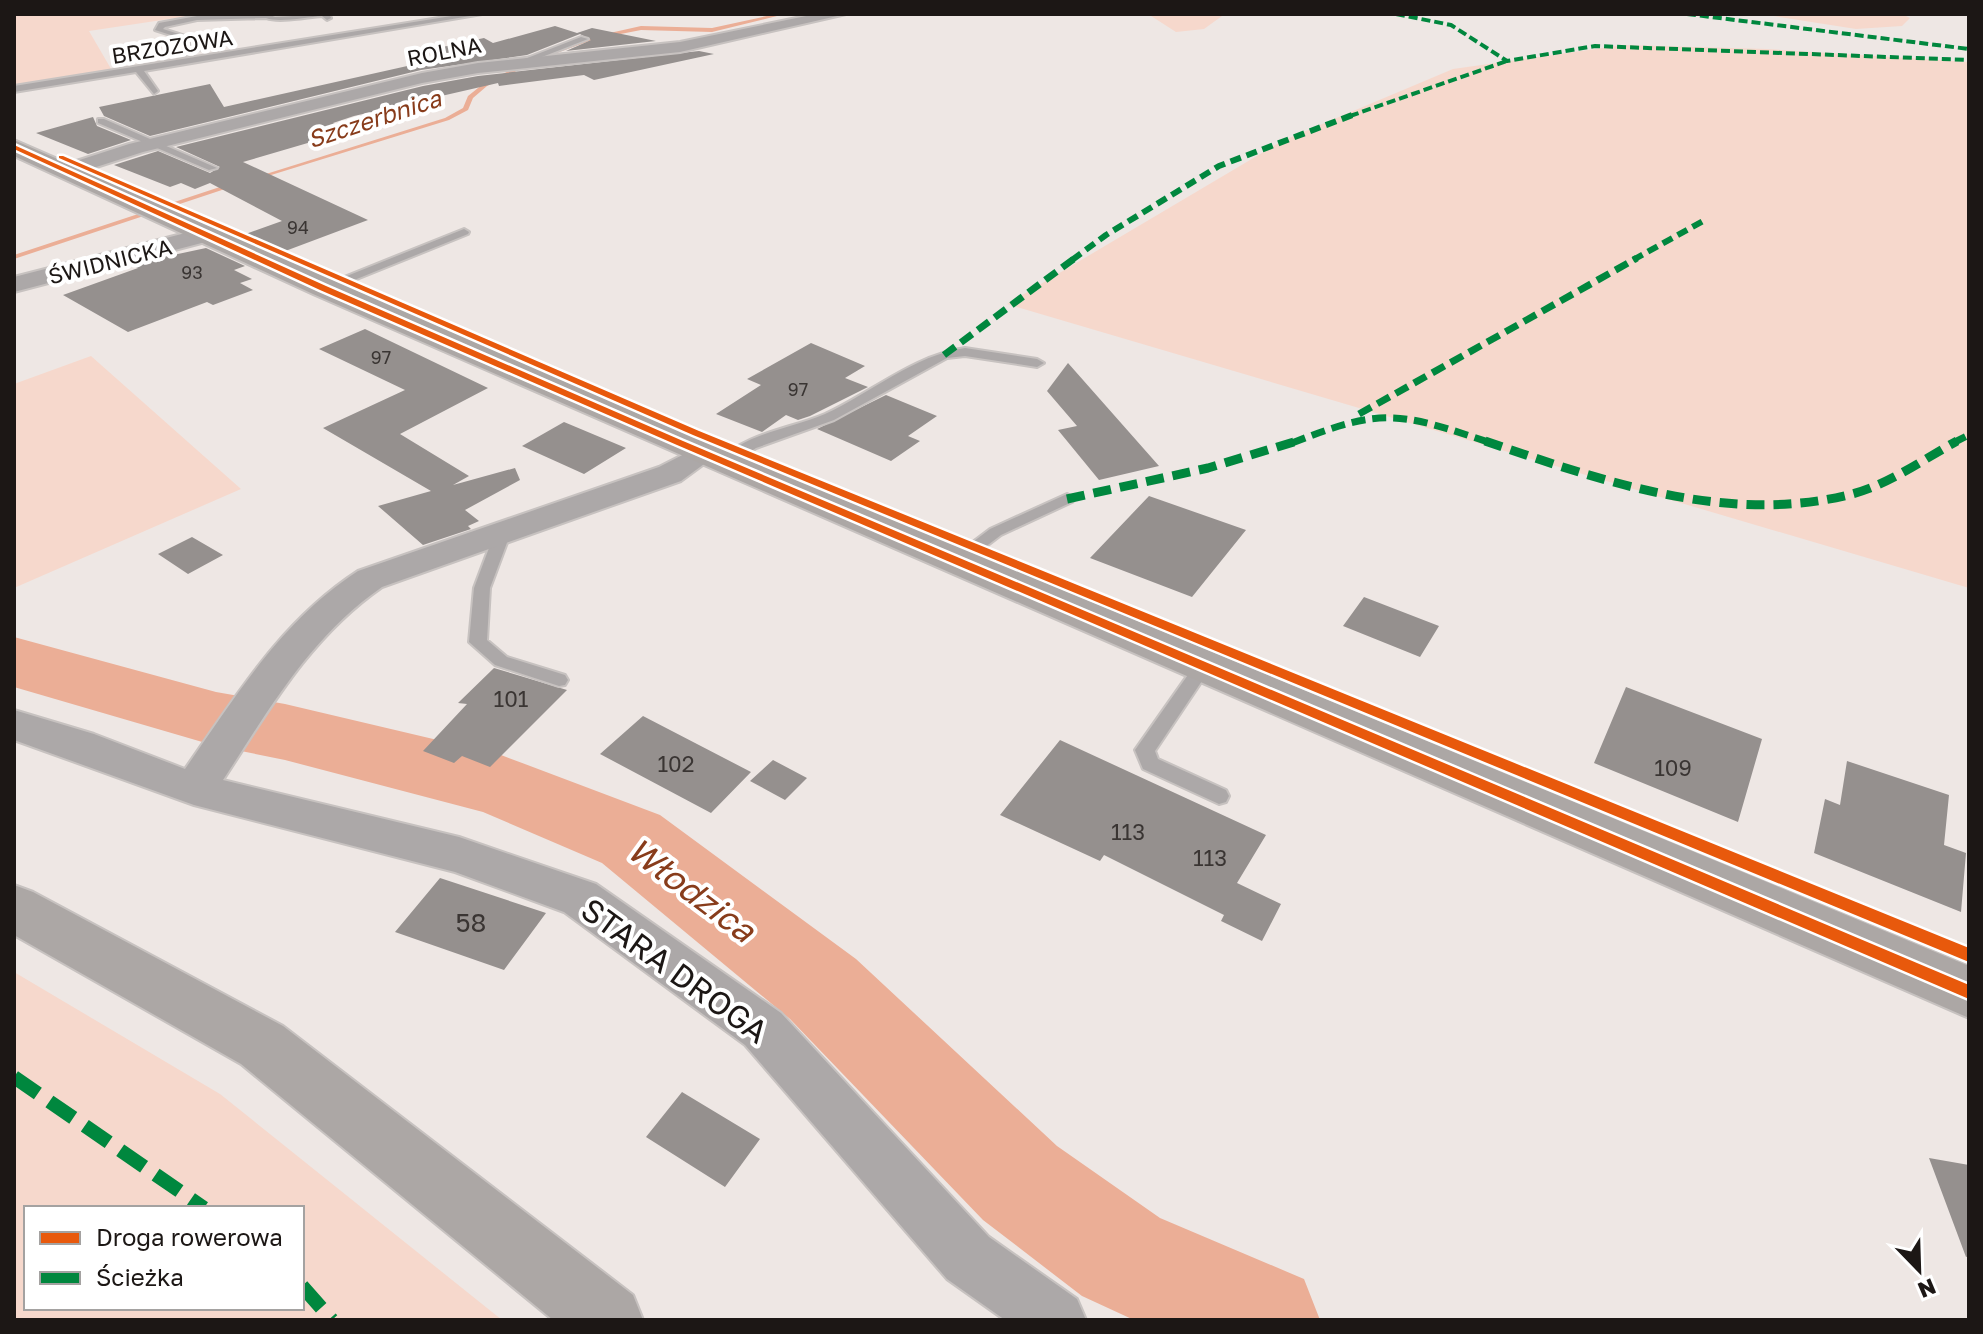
<svg xmlns="http://www.w3.org/2000/svg" width="1983" height="1334" viewBox="0 0 1983 1334" font-family="'Golos Text',sans-serif">
<style>
.green{fill:#f6d8cc;fill-rule:evenodd}
.lines{fill:none;stroke-linecap:round;stroke-linejoin:round}
.stream{fill:#ebae96;fill-rule:evenodd}
.river{fill:#ebae96;fill-rule:evenodd}
.building{fill:#95908e}
.lane-casing{stroke:#c7c2c0;stroke-width:4}
.street-casing{stroke:#c7c2c0;stroke-width:4}
.secondary-casing{stroke:#c7c2c0;stroke-width:4}
.lane{fill:#aca8a8;fill-rule:evenodd}
.street{fill:#aca8a8;fill-rule:evenodd}
.secondary{fill:#aca7a5;fill-rule:evenodd}
.quiet-far4{stroke:#00873e;stroke-width:4;stroke-dasharray:9 4;stroke-linecap:butt}
.quiet-far3{stroke:#00873e;stroke-width:6;stroke-dasharray:11 6;stroke-linecap:butt}
.quiet-far2{stroke:#00873e;stroke-width:7;stroke-dasharray:14 7;stroke-linecap:butt}
.quiet-far1{stroke:#00873e;stroke-width:9;stroke-dasharray:18 9;stroke-linecap:butt}
.quiet{stroke:#00873e;stroke-width:14;stroke-dasharray:29 14;stroke-linecap:butt}
.cycleway-casing{stroke:#fff;stroke-width:5}
.cycleway{fill:#e8590c;fill-rule:evenodd}
.labels{text-anchor:middle;dominant-baseline:central;stroke-width:8;stroke-linejoin:round;paint-order:stroke}
.far-number-label{font-size:18px;fill:#3a3533}
.far-street-label{font-size:22px;fill:#1c1715;stroke:#fff}
.number-label{font-size:22px;fill:#3a3533}
.far-water-label{font-size:24px;font-style:italic;fill:#883c1b;stroke:#fff}
.near-number-label{font-size:26px;fill:#3a3533}
.near-street-label{font-size:32px;fill:#1c1715;stroke:#fff}
.near-water-label{font-size:34px;font-style:italic;fill:#883c1b;stroke:#fff}
</style>
<rect width="100%" height="100%" fill="#eee7e4"/>
<path class="green" d="M 14,14 L 202,14 L 89,31 L 114,74 L 14,89 Z
M 1148,14 L 1256,14 L 1257,15 L 1222,16 L 1204,29 L 1176,32 Z
M 1761,14 L 1902,14 L 1910,18 L 1902,26 L 1856,29 Z
M 1624,45 L 1767,49 L 1969,62 L 1969,588 L 1007,304 L 1282,141 L 1453,69 Z
M 91,356 L 241,489 L 14,588 L 14,384 Z
M 14,972 L 220,1094 L 502,1320 L 14,1320 ZM 302,1208 L 302,1308 L 26,1308 L 26,1208 Z"/>
<g class="lines">
<path class="stream" d="M 776,14 L 785,14 L 712,32 L 641,30 L 595,39 L 540,59 L 487,86 L 473,98 L 468,110 L 449,120 L 255,180 L 250,179 L 445,118 L 463,108 L 468,96 L 483,84 L 536,57 L 592,37 L 641,26 L 712,28 Z
M 235,182 L 237,183 L 237,185 L 14,259 L 14,255 Z"/>
<path class="river" d="M 14,637 L 216,692 L 285,704 L 501,755 L 660,815 L 856,959 L 1057,1146 L 1160,1218 L 1304,1279 L 1320,1320 L 1134,1320 L 1082,1296 L 983,1220 L 790,1019 L 602,863 L 483,812 L 285,760 L 216,746 L 14,687 Z"/>
</g>
<path class="building" d="M 555,26 L 577,33 L 592,28 L 656,41 L 566,51 L 591,40 L 580,34 L 527,55 L 421,70 L 150,136 L 104,116 L 99,107 L 210,84 L 224,107 L 452,56 L 438,48 L 484,38 L 493,43 Z
M 699,51 L 714,54 L 594,80 L 584,75 L 499,86 L 498,83 L 354,116 L 333,123 L 349,130 L 335,135 L 243,162 L 368,220 L 280,253 L 240,236 L 282,221 L 210,183 L 195,189 L 181,183 L 170,187 L 114,165 L 158,151 L 210,173 L 220,167 L 176,147 L 423,86 L 478,76 Z
M 93,117 L 97,126 L 131,140 L 88,154 L 36,133 Z
M 206,248 L 245,266 L 234,270 L 252,279 L 240,283 L 253,290 L 213,305 L 207,302 L 128,332 L 63,295 L 138,268 L 133,266 L 150,260 Z
M 365,329 L 488,388 L 400,434 L 469,476 L 453,485 L 515,468 L 520,480 L 465,510 L 479,521 L 468,526 L 471,529 L 423,545 L 378,506 L 431,491 L 323,428 L 405,390 L 319,349 Z
M 811,343 L 865,366 L 845,378 L 868,387 L 810,416 L 798,420 L 786,415 L 762,432 L 716,414 L 761,385 L 747,379 Z
M 1068,363 L 1159,466 L 1099,480 L 1058,430 L 1077,426 L 1047,391 Z
M 886,395 L 937,416 L 908,436 L 920,441 L 891,461 L 817,429 Z
M 564,422 L 626,448 L 584,474 L 522,446 Z
M 1149,496 L 1246,530 L 1192,597 L 1090,558 Z
M 192,537 L 223,555 L 188,574 L 158,554 Z
M 1364,597 L 1439,626 L 1420,657 L 1343,626 Z
M 494,668 L 567,690 L 490,767 L 462,756 L 454,763 L 423,751 L 467,704 L 458,703 Z
M 1626,687 L 1762,739 L 1738,822 L 1594,763 Z
M 643,716 L 751,772 L 711,813 L 600,754 Z
M 1060,740 L 1266,835 L 1237,883 L 1281,904 L 1262,941 L 1221,921 L 1224,915 L 1104,855 L 1100,861 L 1000,815 Z
M 773,760 L 807,778 L 785,800 L 750,781 Z
M 1847,761 L 1949,795 L 1944,845 L 1966,853 L 1961,912 L 1814,853 L 1825,799 L 1840,805 Z
M 440,878 L 546,913 L 504,970 L 395,932 Z
M 682,1092 L 760,1139 L 725,1187 L 646,1137 Z
M 1929,1158 L 1969,1165 L 1969,1256 L 1966,1257 Z"/>
<g class="lines">
<defs>
<path id="lane" d="M 268,14 L 275,17 L 329,14 L 331,18 L 327,20 L 322,16 C 307,17 279,23 266,18 L 197,20 L 165,27 L 163,29 L 204,42 L 201,49 L 178,57 L 175,53 L 196,43 L 155,30 L 159,23 L 197,16 Z
M 464,14 L 482,14 L 144,71 L 158,91 L 154,94 L 136,72 L 14,92 L 14,86 Z
M 581,37 L 588,39 L 519,66 L 512,64 Z
M 98,119 L 104,119 L 217,168 L 209,170 L 98,123 Z
M 464,229 L 469,232 L 468,234 L 327,291 L 317,288 Z
M 965,348 L 1037,359 L 1044,363 L 1037,367 L 965,356 L 947,358 L 834,420 L 756,448 L 730,465 L 720,465 L 718,462 C 745,433 790,429 825,414 C 871,393 914,355 965,348 Z
M 1067,494 L 1075,499 L 1072,502 L 1001,535 L 963,564 L 951,564 L 949,560 L 990,529 Z
M 503,527 L 511,532 L 490,588 L 487,640 L 507,657 L 565,675 L 568,680 L 565,685 L 559,686 L 495,665 L 469,642 L 474,588 L 495,532 Z
M 1203,660 L 1212,666 L 1155,751 L 1158,759 L 1226,790 L 1229,796 L 1226,802 L 1219,804 L 1143,769 L 1135,750 L 1197,662 Z"/>
<path id="street" d="M 816,14 L 846,14 L 680,52 L 478,73 L 422,83 L 143,152 L 65,177 L 55,171 L 58,167 L 129,144 L 422,73 L 478,63 L 680,42 Z
M 205,228 L 213,230 L 217,235 L 213,240 L 14,292 L 14,277 Z
M 704,444 L 715,447 L 719,453 L 681,481 L 382,587 C 310,637 270,708 223,780 L 459,837 L 596,884 L 781,1013 L 989,1237 L 1077,1299 L 1086,1320 L 1005,1320 L 947,1279 L 745,1045 L 564,912 L 455,872 L 194,805 L 14,740 L 14,710 L 94,734 L 185,769 C 237,695 281,621 358,571 L 659,467 Z"/>
<path id="secondary" d="M 14,140 L 692,436 L 1969,966 L 1969,1018 L 313,294 L 14,156 Z
M 14,885 L 33,892 L 283,1026 L 633,1295 L 643,1320 L 553,1320 L 241,1064 L 14,935 Z"/>
</defs>
<use href="#lane" class="lane-casing"/>
<use href="#street" class="street-casing"/>
<use href="#secondary" class="secondary-casing"/>
<use href="#lane" class="lane"/>
<use href="#street" class="street"/>
<use href="#secondary" class="secondary"/>
<path class="quiet-far4" d="M 1396,14 L 1451,25 L 1507,61 L 1595,46 L 1969,60
M 1687,14 L 1969,49
M 1350,116 L 1507,61"/>
<path class="quiet-far3" d="M 1072,260 L 1106,235 L 1219,166 L 1355,114
M 1633,260 L 1705,220"/>
<path class="quiet-far2" d="M 944,355 L 1075,258
M 1359,414 L 1637,258
M 1292,443 C 1383,407 1399,412 1491,443
M 1953,443 L 1969,435"/>
<path class="quiet-far1" d="M 1485,441 C 1599,480 1726,525 1848,495 C 1887,486 1922,460 1957,441
M 1067,499 L 1208,468 L 1297,441"/>
<path class="quiet" d="M 14,1077 L 204,1208
M 302,1286 L 332,1320"/>
<defs>
<path id="cycleway" d="M 14,145 L 326,286 L 683,441 L 1969,985 L 1969,999 L 677,445 L 320,290 L 14,149 Z
M 59,156 L 63,156 L 699,431 L 1969,948 L 1969,962 L 693,435 L 59,158 Z"/>
</defs>
<use href="#cycleway" class="cycleway-casing"/>
<use href="#cycleway" class="cycleway"/>
</g>
<g class="labels">
<g class="far-number-label">
<text x="298" y="227">94</text>
<text x="192" y="272">93</text>
<text x="381" y="357">97</text>
<text x="798" y="389">97</text>
</g>
<g class="far-street-label">
<text transform="translate(172 46) rotate(-9)">BRZOZOWA</text>
<text transform="translate(444 51) rotate(-11)">ROLNA</text>
<text transform="translate(110 261) rotate(-14)">ŚWIDNICKA</text>
</g>
<g class="number-label">
<text x="511" y="698">101</text>
<text x="676" y="763">102</text>
<text x="1673" y="767">109</text>
<text x="1128" y="831">113</text>
<text x="1210" y="857">113</text>
</g>
<g class="far-water-label">
<text transform="translate(374 118) rotate(-18)">Szczerbnica</text>
</g>
<g class="near-number-label">
<text x="471" y="922">58</text>
</g>
<g class="near-street-label">
<text transform="translate(675 970) rotate(36)">STARA DROGA</text>
</g>
<g class="near-water-label">
<text transform="translate(692 889) rotate(37)">Włodzica</text>
</g>
</g>
<rect width="1983" height="1334" fill="none" stroke="#1c1715" stroke-width="32"/>
<rect x="24" y="1206" width="280" height="104" fill="#ffffff" stroke="#a4a2a1" stroke-width="2"/>
<rect x="40" y="1232" width="40" height="12" fill="#e8590c" stroke="#a4a2a1" stroke-width="2"/>
<text x="96" y="1246" font-size="24" fill="#1c1715">Droga rowerowa</text>
<rect x="40" y="1272" width="40" height="12" fill="#00873e" stroke="#a4a2a1" stroke-width="2"/>
<text x="96" y="1286" font-size="24" fill="#1c1715">Ścieżka</text>
<g transform="translate(1919 1270) rotate(157)" stroke="#ffffff" stroke-width="6" paint-order="stroke">
<path d="M0-6L14 30L0 20L-14 30Z" fill="#1c1715"/>
<text y="-12" font-size="22" font-weight="bold" text-anchor="middle" fill="#1c1715">N</text>
</g>
</svg>
